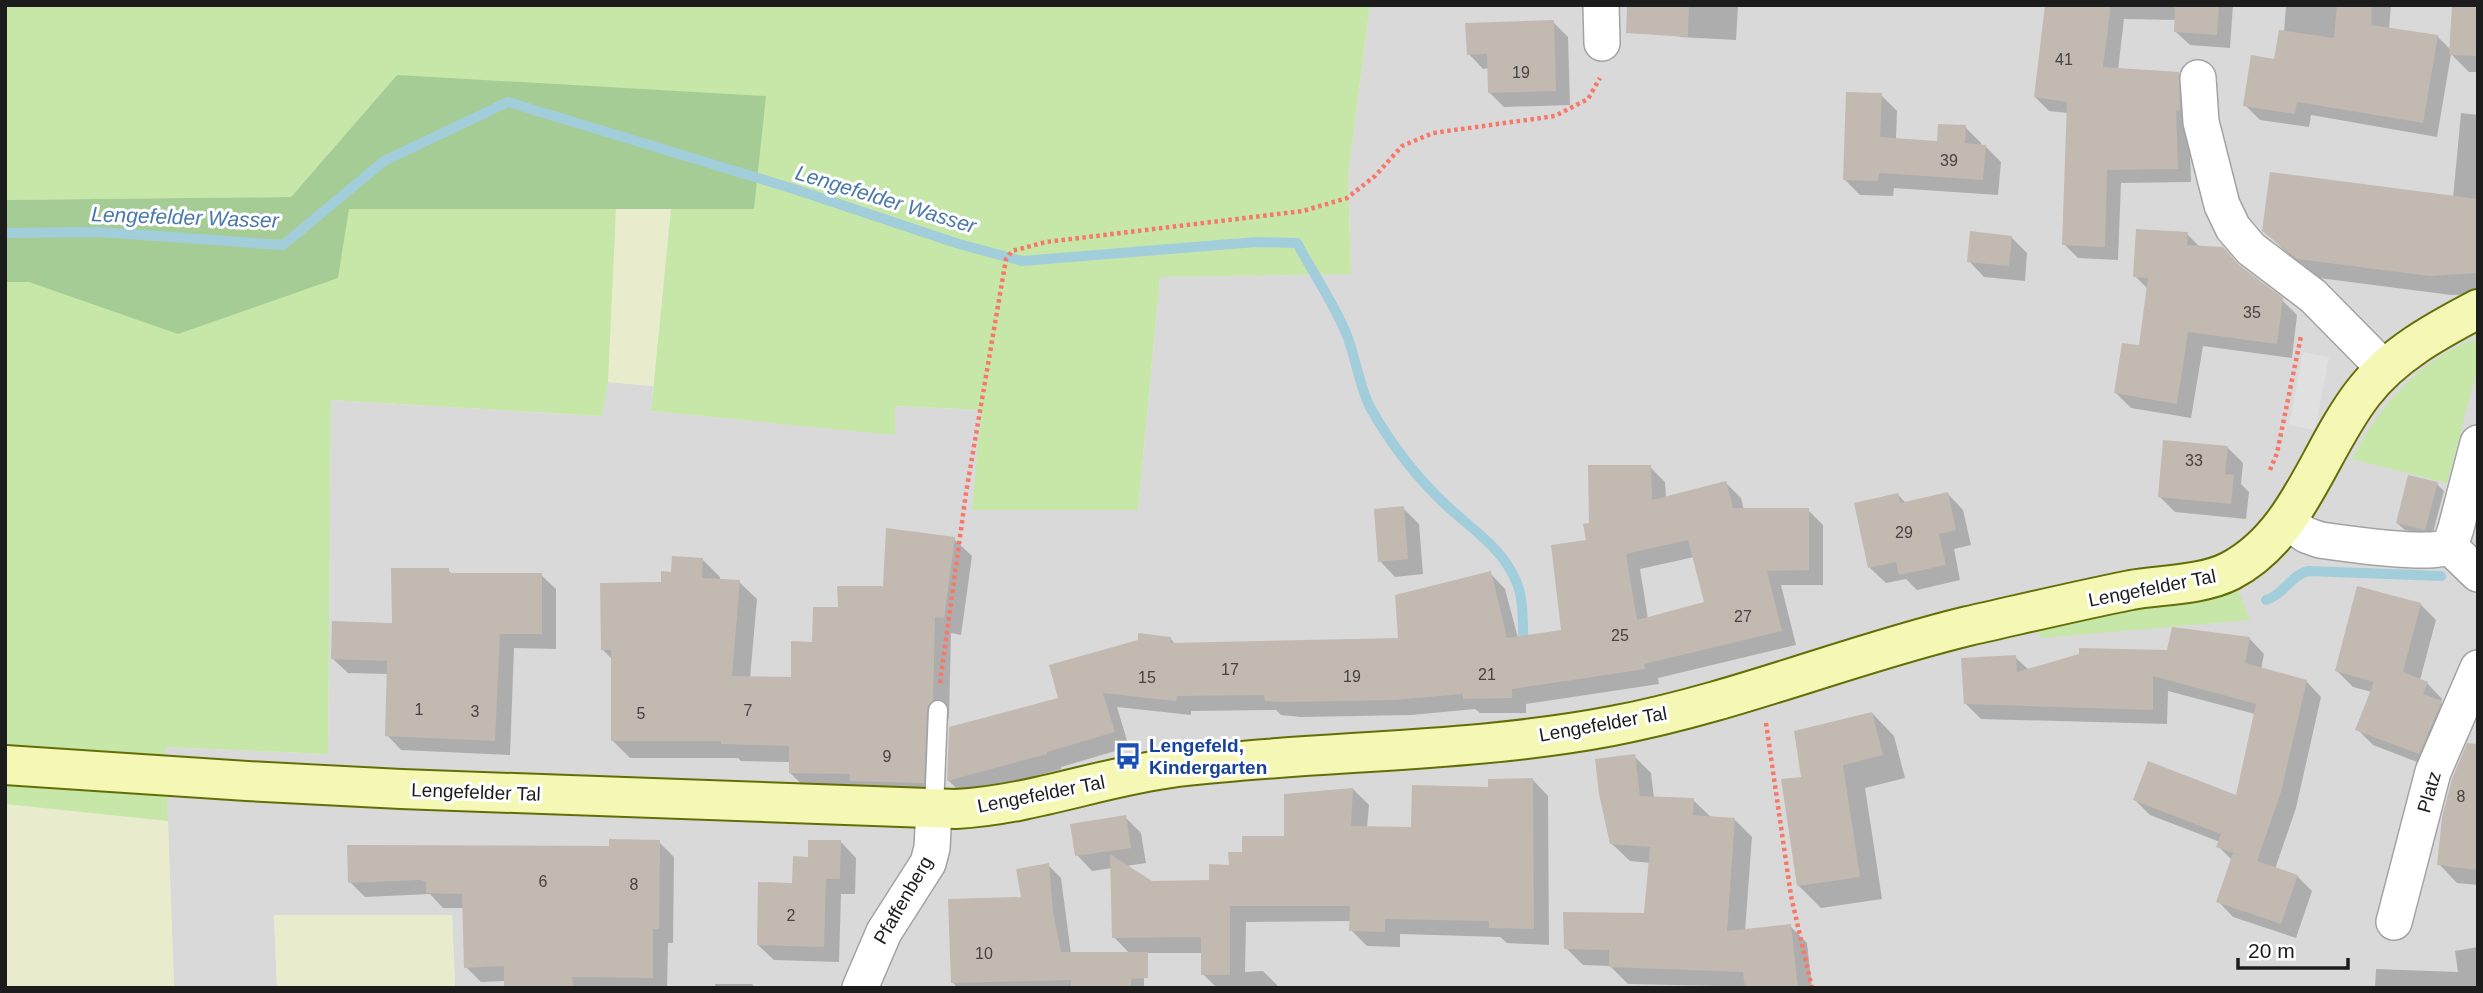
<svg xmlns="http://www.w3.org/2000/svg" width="2483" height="993" viewBox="0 0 2483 993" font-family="Arial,sans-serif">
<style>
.residential{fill:#dad9d9}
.farmland{fill:#e9eccc}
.grass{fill:#c6e7a7}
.forest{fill:#a6cc96}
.parking{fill:#e0e0e0}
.shadow{fill:#0003;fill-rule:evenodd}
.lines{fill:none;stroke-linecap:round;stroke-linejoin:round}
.stream{stroke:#a2cddb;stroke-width:10}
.building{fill:#c2b9b1;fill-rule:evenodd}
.lane-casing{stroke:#a3a3a3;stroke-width:21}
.street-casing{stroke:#a3a3a3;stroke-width:38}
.secondary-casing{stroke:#636f06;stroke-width:42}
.path{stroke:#f77868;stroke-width:4.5;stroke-dasharray:3.5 3.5;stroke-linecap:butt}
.lane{stroke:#fff;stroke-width:18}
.street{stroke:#fff;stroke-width:35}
.secondary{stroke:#f4f8b4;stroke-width:38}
.labels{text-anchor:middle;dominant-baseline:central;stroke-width:6;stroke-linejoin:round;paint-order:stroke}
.number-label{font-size:16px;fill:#464341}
.street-label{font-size:19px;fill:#1c1c1c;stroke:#fff}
.transit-label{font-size:19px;font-weight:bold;fill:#164399;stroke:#fff;text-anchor:start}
.water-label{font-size:21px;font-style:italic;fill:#4a79a9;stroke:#fff}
</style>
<rect width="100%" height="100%" fill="#ede9e1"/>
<path class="residential" d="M 1370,5 L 2478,5 L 2478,988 L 455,988 L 452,915 L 274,915 L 277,988 L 174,988 L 165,747 L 328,754 L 331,400 L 601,416 L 608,382 L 653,386 L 651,411 L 895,434 L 895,406 L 982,410 L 1138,510 L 1160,277 L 1351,273 L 1348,174 Z"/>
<path class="farmland" d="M 616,209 L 671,209 L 653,386 L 608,382 Z
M 5,804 L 168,821 L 174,988 L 5,988 Z
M 274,915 L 452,915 L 455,988 L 277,988 Z"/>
<path class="grass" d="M 5,5 L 1370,5 L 1348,174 L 1351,274 L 1160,277 L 1138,510 L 972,510 L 981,410 L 895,406 L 895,435 L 651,411 L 671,209 L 754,209 L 397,75 L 291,197 L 5,200 Z
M 348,209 L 616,209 L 608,382 L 602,416 L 331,400 L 328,754 L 165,747 L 168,821 L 5,804 L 5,282 L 29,282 Z
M 2478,338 L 2478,366 L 2447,483 L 2352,459 C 2378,408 2421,357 2478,338 Z
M 2235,589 L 2238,590 L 2250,620 L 2041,638 L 2038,627 Z"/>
<path class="forest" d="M 397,75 L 766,96 L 754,209 L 349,209 L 338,278 L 178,334 L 29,282 L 5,282 L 5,200 L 291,197 Z"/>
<path class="parking" d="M 2303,352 L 2329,357 L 2315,430 L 2289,425 Z"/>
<path class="shadow" d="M 1631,5 L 1738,5 L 1736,40 L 1680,37 L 1665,22 Z
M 2047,5 L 2233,5 L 2230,48 L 2190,45 L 2176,32 L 2177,20 L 2124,19 L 2118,70 L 2179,74 L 2192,87 L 2189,123 L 2191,182 L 2121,183 L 2118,260 L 2078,258 L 2064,244 L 2068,113 L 2049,111 L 2035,97 Z
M 2286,5 L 2391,5 L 2389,29 L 2437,36 L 2451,50 L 2478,5 L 2478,72 L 2469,72 L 2451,54 L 2437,137 L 2311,115 L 2309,127 L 2260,120 L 2245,105 L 2276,61 L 2284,33 Z
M 1553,22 L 1568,37 L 1570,105 L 1504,107 L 1489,92 L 1489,68 L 1483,69 L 1469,54 Z
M 1881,95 L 1897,111 L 1896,140 L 1938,143 L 1965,127 L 1981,143 L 1981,146 L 1985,146 L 2001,162 L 1998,195 L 1894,188 L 1893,196 L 1860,195 L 1844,179 Z
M 2461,113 L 2478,115 L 2478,294 L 2451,295 L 2319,278 L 2284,250 L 2264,230 L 2453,198 Z
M 2187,234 L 2200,247 L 2282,300 L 2297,315 L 2292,358 L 2203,346 L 2191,418 L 2131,408 L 2116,393 L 2141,347 L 2148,289 L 2135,276 Z
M 2011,237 L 2027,253 L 2025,281 L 1984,277 L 1969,261 Z
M 2227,447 L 2243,463 L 2241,484 L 2249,492 L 2246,519 L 2175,512 L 2160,497 Z
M 1650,467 L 1665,482 L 1666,498 L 1726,483 L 1741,498 L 1744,510 L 1808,510 L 1823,525 L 1823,585 L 1781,585 L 1796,645 L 1658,678 L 1659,684 L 1526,704 L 1526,713 L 1480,713 L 1475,709 L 1411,715 L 1301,717 L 1281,715 L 1276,710 L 1191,711 L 1191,715 L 1117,707 L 1129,747 L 1061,767 L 1061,769 L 963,795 L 948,780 L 1060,699 L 1170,638 L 1176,645 L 1400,640 L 1490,573 L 1505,589 L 1518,638 L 1563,631 L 1591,524 ZM 1694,557 L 1706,604 L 1648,619 L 1640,569 Z
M 2437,484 L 2444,491 L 2432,536 L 2405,530 L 2397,523 Z
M 1948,494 L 1963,510 L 1971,545 L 1954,549 L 1960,580 L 1917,590 L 1906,579 L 1886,583 L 1870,568 L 1898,495 L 1906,503 Z
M 1403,508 L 1419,524 L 1423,574 L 1395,577 L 1380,561 Z
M 954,539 L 972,556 L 961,635 L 951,633 L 949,718 L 943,727 L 940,800 L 808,790 L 790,773 L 791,762 L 741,761 L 738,758 L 630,758 L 613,741 L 613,660 L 602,649 L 673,574 L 702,559 L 720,577 L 720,581 L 739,582 L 757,599 L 750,678 L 792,679 L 839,608 L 884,588 Z
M 448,570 L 453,575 L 541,575 L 556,589 L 556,649 L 514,648 L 510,755 L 401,750 L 387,735 L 389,674 L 348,673 L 333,659 L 393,625 Z
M 2420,604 L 2436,620 L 2420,680 L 2427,683 L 2442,699 L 2441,703 L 2456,718 L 2435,769 L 2373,745 L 2357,729 L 2372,692 L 2353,687 L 2337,671 Z
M 2249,638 L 2264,654 L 2261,670 L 2306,681 L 2321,697 L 2296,808 L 2275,869 L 2297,876 L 2312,891 L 2296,938 L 2233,917 L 2218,901 L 2232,860 L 2218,846 L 2220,842 L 2150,815 L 2135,800 L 2237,798 L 2255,714 L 2168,691 L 2167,724 L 1981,719 L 1966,704 L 2015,657 L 2029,670 L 2169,652 Z
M 1872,713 L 1894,736 L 1905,778 L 1865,788 L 1882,899 L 1821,908 L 1798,885 L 1803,778 Z
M 1634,756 L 1651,773 L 1654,798 L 1693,800 L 1711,817 L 1735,820 L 1752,837 L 1745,931 L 1790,926 L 1807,943 L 1812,988 L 1628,984 L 1610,966 L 1583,965 L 1566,948 L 1646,915 L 1651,863 L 1630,861 L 1612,844 Z
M 2478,766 L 2478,885 L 2457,883 L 2439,864 Z
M 1532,779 L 1548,796 L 1549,945 L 1507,943 L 1500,937 L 1400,934 L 1400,947 L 1367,946 L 1351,930 L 1351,921 L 1246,922 L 1245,972 L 1263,971 L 1280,988 L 1217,988 L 1203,974 L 1203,953 L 1130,953 L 1144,967 L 1144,988 L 958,988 L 952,982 L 1048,865 L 1061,878 L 1071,954 L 1130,954 L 1114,937 L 1112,868 L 1092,871 L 1077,855 L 1125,817 L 1141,833 L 1146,863 L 1126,866 L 1152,882 L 1211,881 L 1244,854 L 1286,837 L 1353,789 L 1369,805 L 1367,828 L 1413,829 L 1490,789 Z
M 659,842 L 674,857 L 673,943 L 668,943 L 667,988 L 506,988 L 506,981 L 481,982 L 466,967 L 464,908 L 443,908 L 430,894 L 365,897 L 350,882 Z
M 841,842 L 856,858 L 855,894 L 841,894 L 839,962 L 774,960 L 758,945 L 809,858 Z
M 2478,891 L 2478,941 L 2476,938 Z
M 2478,947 L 2478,988 L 2375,988 L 2376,969 L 2458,972 L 2455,951 Z
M 715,984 L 752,984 L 755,988 L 715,988 Z"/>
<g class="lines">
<path class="stream" d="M 5,233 L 100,232 L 283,245 L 384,161 L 508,102 L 794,189 L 959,244 L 1022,261 L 1256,242 L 1297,243 C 1313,273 1333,302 1346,333 C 1356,357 1359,387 1371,409 C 1391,444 1418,479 1447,506 C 1472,529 1503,549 1516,581 C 1525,601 1522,628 1524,650
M 2266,600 C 2284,595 2291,574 2309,571 L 2441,576"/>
</g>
<path class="building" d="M 1627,5 L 1689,5 L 1688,37 L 1626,33 Z
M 2045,5 L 2111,5 L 2103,67 L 2179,72 L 2180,111 L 2176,110 L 2178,169 L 2107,170 L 2105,247 L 2062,245 L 2067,102 L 2034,97 Z
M 2175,5 L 2219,5 L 2217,35 L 2174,32 Z
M 2337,5 L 2372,5 L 2371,25 L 2438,35 L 2423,123 L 2297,102 L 2295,114 L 2243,106 L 2251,55 L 2274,59 L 2279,30 L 2334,38 Z
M 2452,5 L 2478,5 L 2478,56 L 2449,55 Z
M 1554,20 L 1556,91 L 1488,93 L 1487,54 L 1467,55 L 1465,23 Z
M 1846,92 L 1882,93 L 1880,137 L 1937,141 L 1938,124 L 1966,125 L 1965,143 L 1986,145 L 1983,180 L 1879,173 L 1878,181 L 1843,180 Z
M 2270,172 L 2478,199 L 2478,273 L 2430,276 L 2297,259 L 2262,231 Z
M 2136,229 L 2188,232 L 2187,245 L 2223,247 L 2239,265 L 2283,298 L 2277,344 L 2188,332 L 2177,404 L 2114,393 L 2122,343 L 2139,345 L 2148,278 L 2133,277 Z
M 1970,231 L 2012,236 L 2009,266 L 1967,262 Z
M 2163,440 L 2228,446 L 2225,474 L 2234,475 L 2231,504 L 2158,497 Z
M 1588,465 L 1651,465 L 1652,500 L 1726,481 L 1733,508 L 1809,508 L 1809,570 L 1767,571 L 1782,631 L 1644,664 L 1645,669 L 1512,689 L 1512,698 L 1463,699 L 1463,694 L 1395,700 L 1285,702 L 1265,701 L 1264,695 L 1177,696 L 1176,701 L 1103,693 L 1115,732 L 1047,752 L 1047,754 L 947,781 L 949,727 L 1058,698 L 1049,665 L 1138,640 L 1138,633 L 1171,637 L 1170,643 L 1398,638 L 1395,595 L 1491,571 L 1507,638 L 1561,630 L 1551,545 L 1586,540 L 1583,524 L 1589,523 ZM 1688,540 L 1704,602 L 1637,620 L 1626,554 Z
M 2408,475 L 2438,482 L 2425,530 L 2396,523 Z
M 1948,492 L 1956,530 L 1939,534 L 1946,565 L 1899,575 L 1896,562 L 1868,568 L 1854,503 L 1898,493 L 1900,503 Z
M 1404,506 L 1408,559 L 1378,562 L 1374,509 Z
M 886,528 L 955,537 L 944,618 L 935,617 L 933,700 L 927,710 L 924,783 L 850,781 L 850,774 L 789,773 L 789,746 L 721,744 L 721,741 L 611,741 L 611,650 L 601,650 L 600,583 L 661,582 L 661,571 L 671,572 L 672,556 L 703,558 L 702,578 L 740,580 L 732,676 L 791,677 L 791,641 L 812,642 L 813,607 L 838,607 L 837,586 L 883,586 Z
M 391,568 L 449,568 L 449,573 L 542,573 L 542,634 L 500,634 L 495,741 L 385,736 L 387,661 L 331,659 L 332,621 L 392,623 Z
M 2357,586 L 2421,603 L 2403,672 L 2428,682 L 2423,694 L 2442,701 L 2419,754 L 2355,730 L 2374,682 L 2335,671 Z
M 2172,627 L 2250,637 L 2245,663 L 2307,680 L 2281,792 L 2257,861 L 2298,875 L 2281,924 L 2216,902 L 2233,853 L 2246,857 L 2216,847 L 2221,834 L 2133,800 L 2148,761 L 2236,795 L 2256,704 L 2153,676 L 2153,710 L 1964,704 L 1961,658 L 2016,655 L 2017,672 L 2079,654 L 2079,648 L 2167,650 Z
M 1872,712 L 1883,755 L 1843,765 L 1860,877 L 1797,886 L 1781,779 L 1801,777 L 1794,731 Z
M 2467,743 L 2478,744 L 2478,870 L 2437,865 L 2442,817 L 2452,779 Z
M 1635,754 L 1640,796 L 1694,798 L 1693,815 L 1735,818 L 1727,931 L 1791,924 L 1798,988 L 1745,988 L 1743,972 L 1609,967 L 1609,950 L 1564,949 L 1563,912 L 1644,913 L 1650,847 L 1610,844 L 1599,794 L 1595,759 Z
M 1533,778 L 1534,929 L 1489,928 L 1489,921 L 1385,919 L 1385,932 L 1349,931 L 1350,906 L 1230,906 L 1230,975 L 1201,975 L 1201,937 L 1112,938 L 1110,854 L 1152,881 L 1209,880 L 1209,864 L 1229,865 L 1228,852 L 1242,852 L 1242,836 L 1284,836 L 1284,794 L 1353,788 L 1351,826 L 1411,827 L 1412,785 L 1488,787 L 1488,779 Z
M 1126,815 L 1131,848 L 1075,856 L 1070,824 Z
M 609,839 L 660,840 L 659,929 L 653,929 L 653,978 L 572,977 L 573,988 L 504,988 L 504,966 L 464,968 L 462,894 L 426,893 L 426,882 L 419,880 L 348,883 L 347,845 L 609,846 Z
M 808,840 L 841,840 L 840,879 L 826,879 L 824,947 L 757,945 L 758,882 L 792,883 L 793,856 L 808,857 Z
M 1049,863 L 1053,912 L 1061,952 L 1148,952 L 1148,978 L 1131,979 L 1131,988 L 1071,988 L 1071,980 L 951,983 L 948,899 L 1021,897 L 1016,869 Z"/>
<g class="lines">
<defs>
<path id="lane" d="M 934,809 L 938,710"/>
<path id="street" d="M 1601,5 L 1602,43
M 2198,78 L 2201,122 L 2222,205 L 2233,228 L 2251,249 L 2313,296 L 2385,369
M 2286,521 L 2306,535 L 2320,540 C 2341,543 2431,556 2446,547 C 2452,543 2454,534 2456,528 L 2478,443
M 2448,545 L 2478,574
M 2394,922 L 2433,772 L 2478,668
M 860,988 L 884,932 L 928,863 L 932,848 L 934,809"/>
<path id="secondary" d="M 5,765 L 247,781 L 401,789 L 956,809 C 1032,805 1104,776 1178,767 C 1323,750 1470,753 1612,726 C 1734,703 1848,655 1968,626 C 2022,614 2076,601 2131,590 C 2161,585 2203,585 2230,571 C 2299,535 2318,451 2363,393 C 2392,355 2436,331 2478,309"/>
</defs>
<use href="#lane" class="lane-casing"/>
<use href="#street" class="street-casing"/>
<use href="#secondary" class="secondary-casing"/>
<path class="path" d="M 2270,470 L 2277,453 L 2301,336
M 940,683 L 966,493 L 1006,259 L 1012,251 L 1046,242 L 1303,211 L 1347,198 L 1375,176 L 1402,146 L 1433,133 L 1555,116 L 1588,99 L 1600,78
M 1766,723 L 1791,896 L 1812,988"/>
<use href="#lane" class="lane"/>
<use href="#street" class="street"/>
<use href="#secondary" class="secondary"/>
</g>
<defs>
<symbol id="bus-bare" viewBox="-9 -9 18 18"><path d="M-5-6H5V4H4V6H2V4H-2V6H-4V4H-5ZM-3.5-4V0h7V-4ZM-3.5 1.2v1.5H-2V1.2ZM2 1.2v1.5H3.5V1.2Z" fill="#1a4fb4" stroke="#fff" stroke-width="2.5" paint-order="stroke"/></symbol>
</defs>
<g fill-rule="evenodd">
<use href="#bus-bare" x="1109" y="737" width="38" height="38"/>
</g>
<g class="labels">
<g class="number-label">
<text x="2064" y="59">41</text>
<text x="1521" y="72">19</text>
<text x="1949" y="160">39</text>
<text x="2252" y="312">35</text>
<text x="2194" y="460">33</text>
<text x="1904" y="532">29</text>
<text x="1743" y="616">27</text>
<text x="1620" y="635">25</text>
<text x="1230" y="669">17</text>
<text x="1487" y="674">21</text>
<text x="1352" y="676">19</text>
<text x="1147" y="677">15</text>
<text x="419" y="709">1</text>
<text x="748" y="710">7</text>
<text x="475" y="711">3</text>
<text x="641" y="713">5</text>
<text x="887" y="756">9</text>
<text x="2461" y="796">8</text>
<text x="543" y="881">6</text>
<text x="634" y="884">8</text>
<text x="791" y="915">2</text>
<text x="984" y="953">10</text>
</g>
<g class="street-label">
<text transform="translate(2152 588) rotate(-11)">Lengefelder Tal</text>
<text transform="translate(1603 724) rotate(-10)">Lengefelder Tal</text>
<text transform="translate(476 792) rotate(2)">Lengefelder Tal</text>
<text transform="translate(2429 792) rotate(-74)">Platz</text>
<text transform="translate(1041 794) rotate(-11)">Lengefelder Tal</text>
<text transform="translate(903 900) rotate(-60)">Pfaffenberg</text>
</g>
<g class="transit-label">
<text x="1149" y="745">Lengefeld,<tspan x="1149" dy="22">Kindergarten</tspan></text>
</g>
<g class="water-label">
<text transform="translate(886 199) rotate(17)">Lengefelder Wasser</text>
<text transform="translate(185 217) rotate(2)">Lengefelder Wasser</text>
</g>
</g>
<rect width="2483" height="993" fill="none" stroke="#1c1c1c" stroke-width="14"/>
<path d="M2238 958v10h110v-10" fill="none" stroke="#1c1c1c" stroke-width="3.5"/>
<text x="2248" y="958" font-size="21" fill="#1c1c1c" stroke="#ffffff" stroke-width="5" paint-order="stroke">20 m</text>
</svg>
